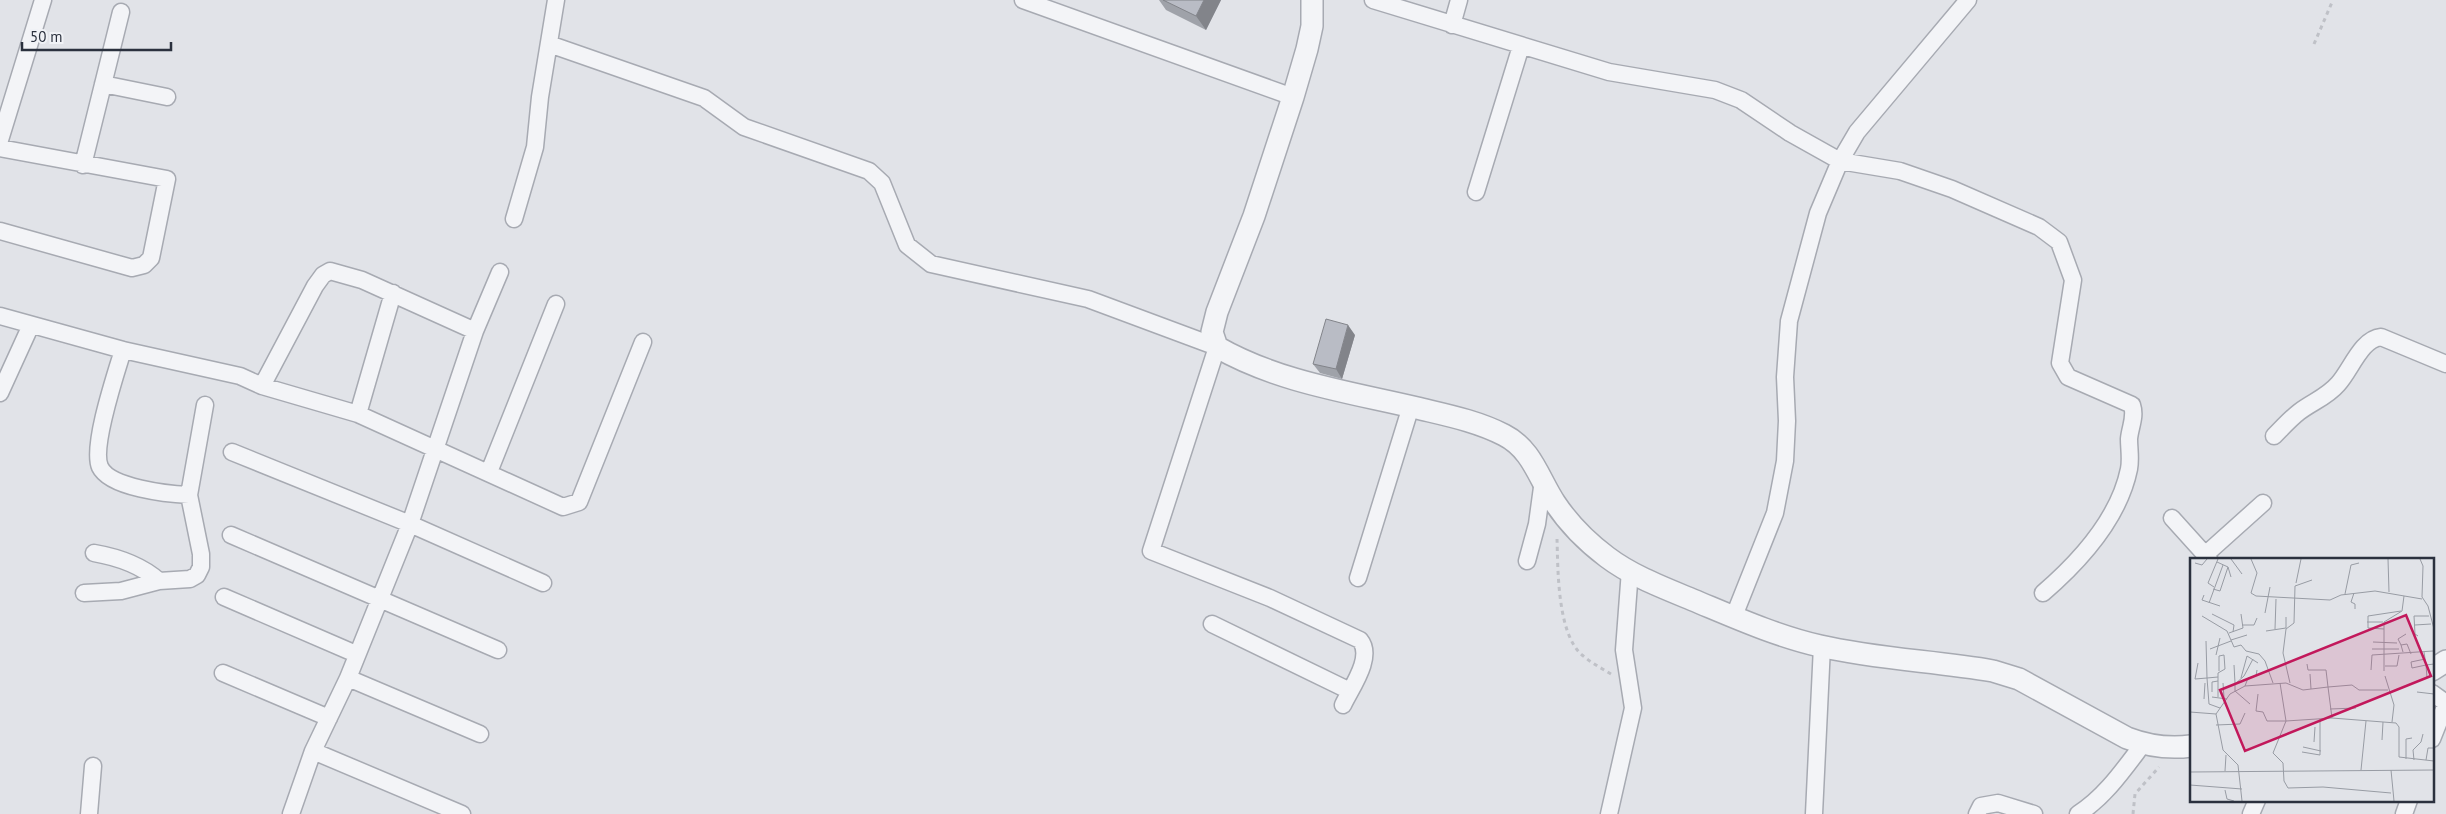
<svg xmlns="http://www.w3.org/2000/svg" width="2446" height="814" viewBox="0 0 2446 814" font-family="'PT Sans',sans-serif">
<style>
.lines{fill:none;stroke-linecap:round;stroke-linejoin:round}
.minor-casing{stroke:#a7aab2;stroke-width:19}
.tertiary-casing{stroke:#a7aab2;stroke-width:24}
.path{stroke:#bfc1c7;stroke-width:3;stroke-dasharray:4 4;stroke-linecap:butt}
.minor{stroke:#f3f4f7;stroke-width:16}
.tertiary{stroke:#f3f4f7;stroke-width:21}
.wall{fill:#9fa2a9}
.shaded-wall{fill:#82848a}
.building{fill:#b9bcc5;stroke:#82848a}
.inset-road{fill:none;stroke:#989ca4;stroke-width:1}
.view{fill:#c2185b;fill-opacity:0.15;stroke:#c2185b;stroke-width:2.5}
.inset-edge{fill:none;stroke:#2b313e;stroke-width:2.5}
</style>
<rect width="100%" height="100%" fill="#e1e3e8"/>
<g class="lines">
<defs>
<path id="minor" d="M 1023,0 L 1293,97
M 1373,0 L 1609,72 L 1715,90 L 1741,100 L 1790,133 L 1840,161 L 1818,213 L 1789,321 L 1785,377 L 1787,421 L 1785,461 L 1775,513 L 1734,616
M 1968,0 L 1857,132 L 1840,161 L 1900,171 L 1952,189 L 2039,227 L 2059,242 L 2073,280 L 2060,363 L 2068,377 L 2132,405 C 2136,417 2130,427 2129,439 C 2129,449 2131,459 2129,469 C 2119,518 2079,562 2043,593
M 1452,25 L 1459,0
M 549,44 L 704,98 L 744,127 L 869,171 L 882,183 L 907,245 L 931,264 L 1088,299 L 1217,347 L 1151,551 L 1270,598 L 1360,640 C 1374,657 1351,688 1343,705
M 103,84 L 167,97
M 0,140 L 43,0
M 0,148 L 167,179 L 151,258 L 144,265 L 132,268 L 0,231
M 83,165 L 121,12
M 1476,192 L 1521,46
M 514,219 L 535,147 L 540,97 L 556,0
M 0,316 L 123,350 L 240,376 L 262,386 L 358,414 L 563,507 L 579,502 L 643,342
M 123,350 C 116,373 91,447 100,467 C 110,488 168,494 189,495 L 205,405
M 262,386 L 315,286 L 323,275 L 330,271 L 362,280 L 475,331
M 0,393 L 31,325
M 358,414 L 393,293
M 2274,436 C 2282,428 2290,419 2299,412 C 2312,402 2327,397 2338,384 C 2351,370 2361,339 2381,337 L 2446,364
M 232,452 L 410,524 L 543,583
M 489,472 L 556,304
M 2172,518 L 2209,559
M 231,535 L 498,650
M 94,553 C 117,557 141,565 159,581
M 2205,555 L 2263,503
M 1527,561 L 1537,524 L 1543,480
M 1358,578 L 1411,406
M 84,593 L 121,591 L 159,581 L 190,579 L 197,575 L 201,567 L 201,554 L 189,495
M 224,597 L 356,654
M 1212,624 L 1350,691
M 223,673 L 329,718
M 348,678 L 480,734
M 2432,693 L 2446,703
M 2432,739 L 2446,704
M 313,751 L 462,814
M 89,814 L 93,766
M 291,814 L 313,751 L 348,678 L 410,524 L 475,331 L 500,272
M 1609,814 L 1633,708 L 1624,650 L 1630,570
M 1814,814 L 1822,646
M 1977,814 L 1981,806 L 1998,803 L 2034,814
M 2078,814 C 2105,797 2124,769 2143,744
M 2251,814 L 2257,800
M 2404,814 L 2409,800"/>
<path id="tertiary" d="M 1312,0 L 1312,26 L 1307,49 L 1293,97 L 1254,216 L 1217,312 L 1212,332 L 1217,347 C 1278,382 1349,392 1417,408 C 1446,415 1477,421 1504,435 C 1532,449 1539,479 1555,503 C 1569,524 1587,542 1607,557 C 1632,576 1664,588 1693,600 C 1734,617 1776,636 1820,646 C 1876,659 1935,661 1993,671 L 2019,679 L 2127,738 C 2148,746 2169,749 2191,746
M 2432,670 L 2446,661"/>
</defs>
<use href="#minor" class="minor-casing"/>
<use href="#tertiary" class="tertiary-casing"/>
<path class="path" d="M 2314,44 L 2333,0
M 1557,539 C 1558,569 1557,633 1582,655 C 1590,662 1601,668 1611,674
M 2133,814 L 2135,794 L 2159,767"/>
<use href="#minor" class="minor"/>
<use href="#tertiary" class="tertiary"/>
</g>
<path class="wall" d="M 1159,0 L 1221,0 L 1206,30 L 1166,10 Z
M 1355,335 L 1342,379 L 1320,373 L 1313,364 Z"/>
<path class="shaded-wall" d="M 1204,0 L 1221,0 L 1206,30 L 1196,16 Z
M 1348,325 L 1355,335 L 1342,379 L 1336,369 Z"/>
<path class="building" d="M 1163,0 L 1204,0 L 1196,16 Z
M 1326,319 L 1348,325 L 1336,369 L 1313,364 Z"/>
<g transform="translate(2190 558)">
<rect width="244" height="244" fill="#e1e3e8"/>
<path class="inset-road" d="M 41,1 L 52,16M 61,1 L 67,15 L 61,35 L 66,38 L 140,42 L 151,37 L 185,33 L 232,41M 198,1 L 199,34M 230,1 L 233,8 L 232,39 L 238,48 L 244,71M 27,4 L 38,9 L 41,19M 5,5 L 12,7 L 17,1M 106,25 L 111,1M 24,29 L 18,25 L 28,1M 23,31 L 30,33 L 38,9M 164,35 L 161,44 L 165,46 L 165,51M 155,36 L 161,7 L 169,5M 14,37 L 12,42 L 30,48M 19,45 L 33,7M 75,55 L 80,29M 22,56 L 44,67 L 43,74M 12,58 L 37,73 L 44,89 L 51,87 L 56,93 L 69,96 L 75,103 L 83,125M 177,64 L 193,64M 52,67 L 64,67 L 67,60M 225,67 L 241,66M 85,71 L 86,41M 194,71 L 178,70 L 178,58 L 211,53M 76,73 L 96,70 L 96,59M 39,75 L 53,70 L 51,56M 228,78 L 225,76 L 224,58 L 239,58M 41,82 L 57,77M 16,83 L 17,120 L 28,119M 183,84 L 207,85M 211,87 L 208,81 L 216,76M 20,91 L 41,83M 182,91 L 209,91M 213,94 L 211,87 L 217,86 L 221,96M 234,94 L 236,107 L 244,106M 26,97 L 30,80M 235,101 L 221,104 L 222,110 L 236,107 L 237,120M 8,105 L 5,121 L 17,120 L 19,146 L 30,150M 117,106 L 118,112 L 136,112 L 138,129 L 162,127 L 169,132 L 198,132M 44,107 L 45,125M 195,108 L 207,108 L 209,97M 181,112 L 182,97 L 243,93M 194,113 L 194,64 L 212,53 L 214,38M 120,116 L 121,131M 195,118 L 204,147 L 202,164M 51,120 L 57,98 L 68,105M 33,125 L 34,140M 90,125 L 96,163 L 142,160M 100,125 L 93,95 L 96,71 L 104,65 L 105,28 L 122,22M 55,128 L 58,120 L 66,118 L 67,112M 22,134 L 22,124 L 28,123M 227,134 L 244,136M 68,136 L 66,153 L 73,154 L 77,163 L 96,163 L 83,195 L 93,205 L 94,223 L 98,230 L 133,229 L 201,235M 22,139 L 37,141M 28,139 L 28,115 L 35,111 L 34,97 L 29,98 L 29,113M 14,141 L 15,125M 60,146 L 45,133 L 45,126 L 54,118 L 63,101M 140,151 L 166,150M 0,154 L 26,156 L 40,136 L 55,128 L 96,125 L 113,132 L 138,129 L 142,160 L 206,165 L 209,169 L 209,199 L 244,203M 26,156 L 33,192 L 48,207 L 52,243M 26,167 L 50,166 L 55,155M 192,182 L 193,164M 124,184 L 125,169M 113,189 L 131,193M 112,194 L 130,197 L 130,161M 216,201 L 216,181 L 222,180M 224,202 L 223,192 L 231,184 L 233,176M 236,202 L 238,190 L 244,190M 171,212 L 176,163M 201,212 L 204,243M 35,213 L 36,197M 0,214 L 244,212M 0,227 L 52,231M 35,232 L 37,241 L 44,243"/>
<path class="view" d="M 216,57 L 241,118 L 55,193 L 30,132 Z"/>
<rect width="244" height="244" class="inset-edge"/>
</g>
<path d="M22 42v8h149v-8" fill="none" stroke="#2b313e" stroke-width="2.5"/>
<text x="30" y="42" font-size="15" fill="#2b313e" stroke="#f0f2f6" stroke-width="4" paint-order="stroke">50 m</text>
</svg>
